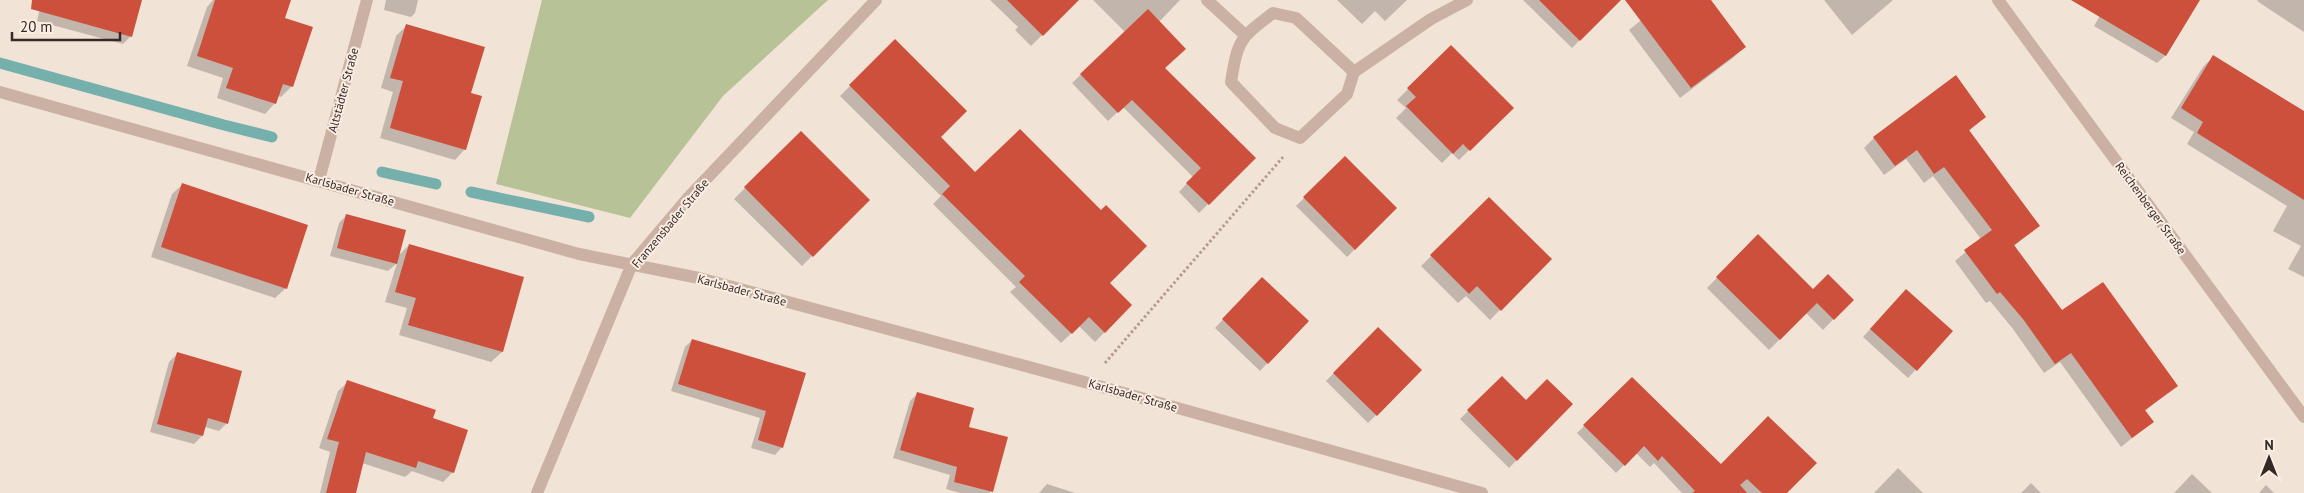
<svg xmlns="http://www.w3.org/2000/svg" width="2304" height="493" viewBox="0 0 2304 493" font-family="'PT Sans',sans-serif">
<style>
.green{fill:#b7c297}
.shadow{fill:#0003}
.lines{fill:none;stroke-linecap:round;stroke-linejoin:round}
.stream{stroke:#75b0ad;stroke-width:11}
.building{fill:#cc503b}
.path{stroke:#b69b8d;stroke-width:3;stroke-dasharray:2.5 2.5;stroke-linecap:butt}
.minor{stroke:#cab1a3;stroke-width:12}
.labels{text-anchor:middle;dominant-baseline:central;stroke-width:4;stroke-linejoin:round;paint-order:stroke}
.street-label{font-size:12px;fill:#352925;stroke:#faede3}
</style>
<rect width="100%" height="100%" fill="#f2e3d7"/>
<path class="green" d="M 542,0 L 828,0 L 723,96 L 630,218 L 496,184 Z"/>
<path class="shadow" d="M 42,0 L 141,0 L 131,36 L 123,44 L 37,21 Z
M 213,0 L 290,0 L 283,19 L 311,28 L 291,87 L 281,97 L 278,96 L 275,103 L 265,114 L 217,98 L 223,78 L 187,66 L 207,7 Z
M 386,0 L 418,0 L 415,13 L 411,17 L 384,10 Z
M 990,0 L 1078,0 L 1031,46 L 1015,30 L 1018,27 Z
M 1093,0 L 1180,0 L 1159,22 L 1164,69 L 1254,158 L 1199,213 L 1179,192 L 1193,177 L 1123,107 L 1108,121 L 1072,83 L 1125,32 Z
M 1337,0 L 1407,0 L 1385,21 L 1375,11 L 1362,24 Z
M 1523,0 L 1619,0 L 1572,48 Z
M 1666,0 L 1710,0 L 1744,47 L 1734,57 L 1680,98 L 1629,30 Z
M 1824,0 L 1892,0 L 1892,1 L 1852,35 Z
M 2109,0 L 2198,0 L 2165,56 L 2157,63 L 2094,26 Z
M 2258,0 L 2304,0 L 2304,32 L 2257,1 Z
M 406,26 L 470,94 L 465,149 L 455,160 L 380,138 L 393,92 L 381,88 L 396,36 Z
M 895,41 L 939,137 L 975,174 L 1101,212 L 1108,283 L 1131,305 L 1095,342 L 1079,326 L 1061,343 L 1010,292 L 1016,287 L 933,204 L 941,196 L 840,96 Z
M 1451,47 L 1512,108 L 1459,160 L 1452,153 L 1442,163 L 1396,118 L 1406,108 L 1397,100 Z
M 2213,57 L 2304,113 L 2304,277 L 2288,269 L 2301,246 L 2273,231 L 2287,206 L 2187,144 L 2194,132 L 2171,118 L 2203,67 Z
M 1985,117 L 1969,131 L 2038,226 L 2013,247 L 2062,312 L 2176,386 L 2145,411 L 2152,422 L 2121,447 L 2060,362 L 2044,373 L 2013,329 L 1990,301 L 1986,303 L 1955,261 L 1981,239 L 1933,176 L 1924,183 L 1906,159 L 1884,175 L 1864,148 L 1874,138 Z
M 801,132 L 868,200 L 802,266 L 734,199 Z
M 1345,158 L 1396,208 L 1347,257 L 1296,206 Z
M 183,184 L 286,288 L 275,298 L 151,257 L 172,194 Z
M 1489,199 L 1550,259 L 1490,320 L 1466,296 L 1458,303 L 1421,266 Z
M 347,215 L 398,256 L 409,245 L 523,278 L 502,352 L 491,362 L 399,335 L 407,308 L 385,302 L 397,263 L 388,271 L 330,256 L 339,223 Z
M 1758,236 L 1813,291 L 1852,300 L 1823,330 L 1806,313 L 1769,350 L 1707,288 Z
M 1262,278 L 1307,321 L 1260,371 L 1215,328 Z
M 1898,298 L 1951,331 L 1908,378 L 1863,337 Z
M 1378,328 L 1421,370 L 1368,423 L 1326,381 Z
M 692,340 L 805,374 L 782,447 L 775,455 L 751,448 L 760,418 L 671,391 L 685,347 Z
M 177,354 L 227,423 L 219,431 L 205,427 L 202,436 L 194,444 L 150,432 L 169,362 Z
M 1502,377 L 1526,402 L 1572,404 L 1509,468 L 1460,419 Z
M 1632,379 L 1721,466 L 1785,493 L 1682,493 L 1654,463 L 1650,467 L 1636,453 L 1616,473 L 1577,433 Z
M 348,382 L 431,419 L 453,472 L 443,482 L 412,471 L 405,477 L 362,463 L 355,493 L 320,493 L 330,452 L 319,448 L 338,391 Z
M 918,393 L 967,428 L 1006,438 L 990,493 L 960,493 L 946,489 L 950,475 L 893,458 L 910,401 Z
M 1898,468 L 1923,493 L 1874,493 Z
M 2192,474 L 2212,493 L 2174,493 Z
M 2031,483 L 2041,493 L 2021,493 Z
M 1047,484 L 1075,493 L 1039,493 Z
M 2266,485 L 2274,493 L 2259,493 Z"/>
<g class="lines">
<path class="stream" d="M 0,63 L 224,125 L 272,137
M 382,172 L 436,184
M 471,192 L 589,217"/>
</g>
<path class="building" d="M 32,0 L 142,0 L 132,37 L 31,9 Z
M 215,0 L 291,0 L 285,18 L 313,27 L 293,87 L 283,84 L 276,104 L 226,88 L 233,68 L 197,56 Z
M 1007,0 L 1079,0 L 1043,36 Z
M 1539,0 L 1621,0 L 1580,41 Z
M 1625,0 L 1711,0 L 1746,47 L 1691,88 Z
M 2071,0 L 2200,0 L 2166,56 Z
M 1148,9 L 1186,49 L 1165,68 L 1256,158 L 1209,205 L 1186,183 L 1201,168 L 1132,100 L 1118,113 L 1080,74 Z
M 406,24 L 485,47 L 471,93 L 482,96 L 466,150 L 390,128 L 403,81 L 390,78 Z
M 895,39 L 967,111 L 941,137 L 975,172 L 1020,129 L 1101,210 L 1106,205 L 1147,246 L 1110,283 L 1132,305 L 1105,333 L 1089,317 L 1072,334 L 1019,282 L 1025,276 L 942,194 L 950,186 L 849,85 Z
M 1451,45 L 1514,108 L 1470,151 L 1463,144 L 1453,154 L 1406,106 L 1416,97 L 1407,88 Z
M 2213,55 L 2304,111 L 2304,200 L 2197,133 L 2203,122 L 2181,108 Z
M 1956,75 L 1986,117 L 1969,130 L 2040,226 L 2014,245 L 2062,310 L 2103,282 L 2178,386 L 2145,410 L 2154,422 L 2132,438 L 2071,353 L 2055,364 L 2023,319 L 2000,292 L 1997,294 L 1964,250 L 1992,230 L 1944,167 L 1934,174 L 1917,150 L 1895,166 L 1873,137 Z
M 801,131 L 870,200 L 813,257 L 744,187 Z
M 1345,156 L 1397,208 L 1355,250 L 1303,197 Z
M 182,183 L 308,225 L 287,289 L 161,247 Z
M 1489,197 L 1552,259 L 1501,311 L 1477,286 L 1469,294 L 1430,255 Z
M 346,214 L 406,230 L 397,264 L 337,248 Z
M 1758,234 L 1813,289 L 1828,274 L 1854,300 L 1834,320 L 1817,303 L 1780,340 L 1716,277 Z
M 409,244 L 524,277 L 503,352 L 408,325 L 416,298 L 395,292 Z
M 1262,277 L 1309,321 L 1268,364 L 1222,319 Z
M 1906,289 L 1953,331 L 1917,371 L 1870,329 Z
M 1378,327 L 1422,370 L 1377,416 L 1333,373 Z
M 692,339 L 806,373 L 783,448 L 758,440 L 766,411 L 678,384 Z
M 177,352 L 242,371 L 228,424 L 208,418 L 203,436 L 157,424 Z
M 1502,376 L 1526,400 L 1547,379 L 1573,404 L 1517,461 L 1467,410 Z
M 1632,377 L 1721,464 L 1768,416 L 1817,463 L 1787,493 L 1762,493 L 1747,479 L 1740,485 L 1747,493 L 1692,493 L 1695,491 L 1662,456 L 1658,461 L 1644,446 L 1625,466 L 1583,425 Z
M 347,380 L 436,410 L 433,418 L 468,430 L 454,473 L 418,461 L 416,468 L 366,452 L 356,493 L 326,493 L 339,442 L 327,439 Z
M 917,392 L 974,408 L 969,427 L 1008,437 L 993,492 L 954,482 L 957,467 L 900,450 Z"/>
<g class="lines">
<path class="path" d="M 1105,363 L 1283,157"/>
<path class="minor" d="M 1207,0 L 1245,35
M 1998,0 L 2304,417
M 1273,13 L 1296,18 L 1354,72 L 1347,94 L 1300,138 L 1275,128 L 1231,82 C 1238,40 1239,39 1273,13 Z
M 1354,72 L 1431,19 L 1467,0
M 0,92 L 579,254 L 699,278 L 1088,383 L 1482,493
M 319,180 L 367,0
M 537,493 L 632,264 L 688,198 L 876,0"/>
</g>
<g class="labels">
<g class="street-label">
<text transform="translate(343 90) rotate(-75)">Altstädter Straße</text>
<text transform="translate(350 189) rotate(16)">Karlsbader Straße</text>
<text transform="translate(2151 208) rotate(54)">Reichenberger Straße</text>
<text transform="translate(670 223) rotate(-50)">Franzensbader Straße</text>
<text transform="translate(742 290) rotate(15)">Karlsbader Straße</text>
<text transform="translate(1133 395) rotate(16)">Karlsbader Straße</text>
</g>
</g>
<g transform="translate(2269 458)" stroke="#faede3" stroke-width="4" paint-order="stroke">
<path d="M0-4L9 19L0 12L-9 19Z" fill="#352925"/>
<text y="-8" font-size="14" font-weight="bold" text-anchor="middle" fill="#352925">N</text>
</g>
<path d="M12 32v8h108v-8" fill="none" stroke="#352925" stroke-width="2.5"/>
<text x="20" y="32" font-size="15" fill="#352925" stroke="#faede3" stroke-width="4" paint-order="stroke">20 m</text>
</svg>
